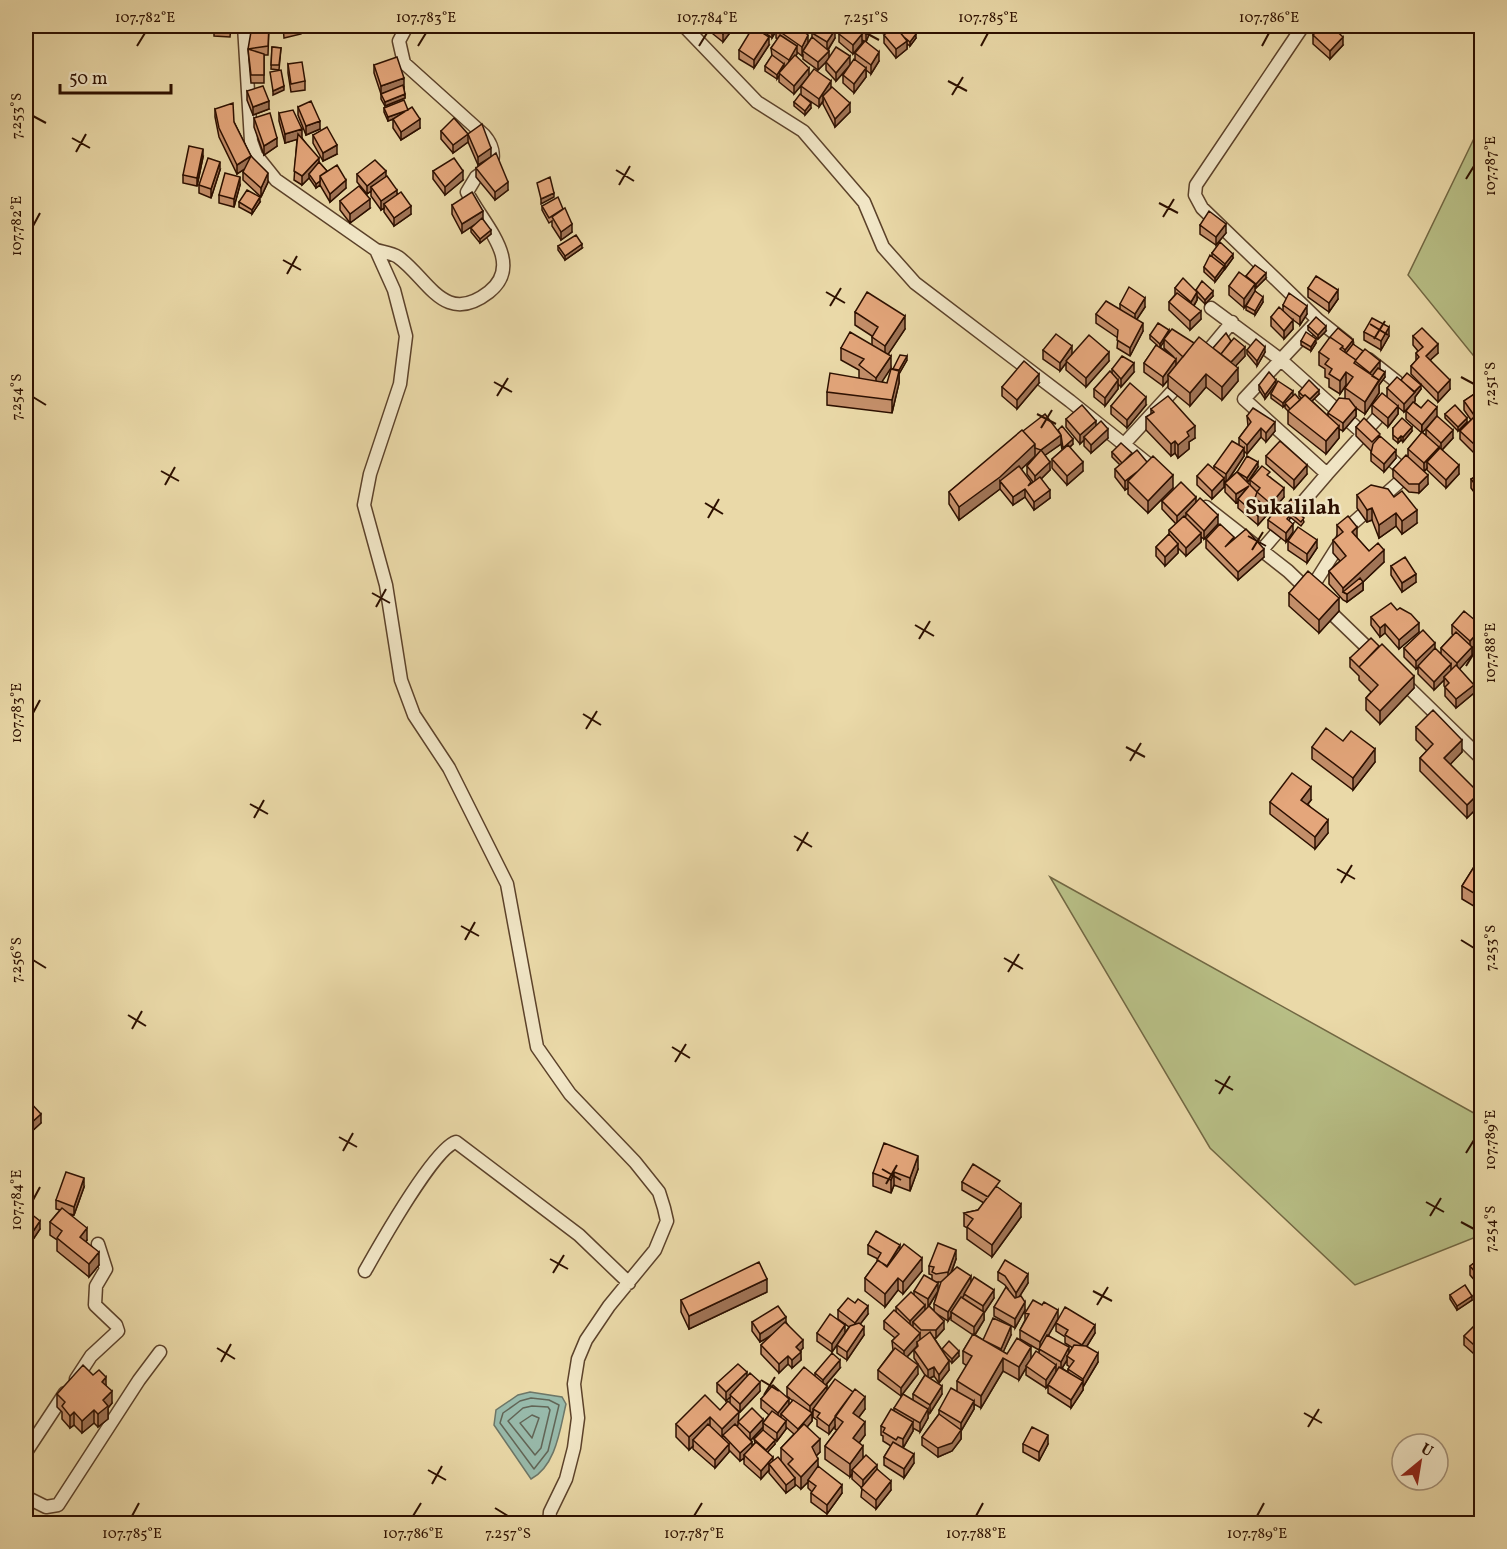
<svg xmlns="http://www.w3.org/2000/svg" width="1507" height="1549" viewBox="0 0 1507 1549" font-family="Vollkorn,serif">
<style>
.green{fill:#b8bf86;stroke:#726843;stroke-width:1.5}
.water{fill:#98baab;stroke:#6d7667;stroke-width:1.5}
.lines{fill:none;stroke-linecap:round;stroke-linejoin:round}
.shore{stroke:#626556;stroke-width:1.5}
.street-casing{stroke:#5c422a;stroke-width:15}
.street{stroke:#f1e6c6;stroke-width:12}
.wall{fill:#c48f6a;stroke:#2d1000;stroke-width:1.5;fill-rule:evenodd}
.shaded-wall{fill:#a07456;stroke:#2d1000;stroke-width:1.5}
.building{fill:#e4a67b;stroke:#2d1000;stroke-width:1.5}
.ticks{fill:none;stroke:#2d1000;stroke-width:2}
.labels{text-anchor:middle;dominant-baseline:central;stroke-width:5;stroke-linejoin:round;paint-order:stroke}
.quarter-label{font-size:21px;font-weight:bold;fill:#2d1000;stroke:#f1e6c6}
.neatline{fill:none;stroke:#2d1000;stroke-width:2}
.ticks-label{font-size:15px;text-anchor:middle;fill:#2d1000}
</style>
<rect width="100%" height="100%" fill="#ead9a8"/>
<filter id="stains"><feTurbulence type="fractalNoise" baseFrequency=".00333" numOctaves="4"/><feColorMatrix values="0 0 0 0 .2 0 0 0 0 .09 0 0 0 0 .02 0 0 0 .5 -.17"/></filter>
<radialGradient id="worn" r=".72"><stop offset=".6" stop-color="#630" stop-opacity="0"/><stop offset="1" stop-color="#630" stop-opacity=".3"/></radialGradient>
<path class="green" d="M 1481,124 L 1481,365 L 1408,275 Z
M 1050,877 L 1481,1117 L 1481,1235 L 1355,1285 L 1210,1148 Z"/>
<path class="water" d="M 530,1392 L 562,1397 L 566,1404 C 560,1429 556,1466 531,1479 L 494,1425 L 496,1410 L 518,1395 Z"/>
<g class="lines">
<path class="shore" d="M 531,1398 L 549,1400 L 559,1405 L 548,1451 L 534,1469 L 500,1423 L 503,1413 L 520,1401 Z
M 532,1406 L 548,1407 L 550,1410 L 541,1448 L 535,1455 L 508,1421 L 523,1408 Z
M 532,1415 L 539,1418 L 532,1438 L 520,1423 Z"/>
<defs>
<path id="street" d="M 244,26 L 251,141 L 256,155 L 276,180 L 376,250 L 394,290 L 406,336 L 400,384 L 370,474 L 364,505 L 386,585 L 401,680 L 414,715 L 449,768 L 507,884 L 537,1047 L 570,1094 L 635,1162 L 659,1192 L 664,1208 L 667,1221 L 655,1250 L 609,1306 L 586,1340 L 578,1359 L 574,1384 L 578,1418 L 574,1448 L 566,1479 L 550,1512 L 549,1524
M 684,26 L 757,102 L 803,131 L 864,202 L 883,247 L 915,283 L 1070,401 L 1147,463
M 376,250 C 383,252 392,253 398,257 C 428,278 444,327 489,292 C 526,263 481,222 467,192 L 476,177 L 491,166 C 495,155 492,144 484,135 L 404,63 L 399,41 L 407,26
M 1211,308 L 1281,360 L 1367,437
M 1318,320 L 1347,343
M 1202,358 L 1232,322
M 1368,359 L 1397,382 L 1399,392
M 1124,444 L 1182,381
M 1327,474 L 1388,406
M 1206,507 L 1288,571 L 1311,593
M 1261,551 L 1327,474 L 1244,399 L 1318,320 L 1202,208 L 1195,195 L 1196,185 L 1303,26
M 1309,592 L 1352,524 L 1405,477 L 1404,471 L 1382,451
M 1323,605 L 1376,656
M 1401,680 L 1482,759
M 365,1271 C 378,1248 434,1148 456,1142 L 579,1235 L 629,1283
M 76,1379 L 91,1356 L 118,1331 L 116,1325 L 95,1305 L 96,1286 L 106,1269 L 98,1244
M 26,1452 L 65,1393
M 26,1497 L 46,1507 L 58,1505 L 139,1380 L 160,1352"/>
</defs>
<use href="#street" class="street-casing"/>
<use href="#street" class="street"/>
</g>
<path class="wall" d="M 214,26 L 231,26 L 230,37 L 214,36 Z
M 269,26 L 268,55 L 264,55 L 264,83 L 251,83 L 248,49 Z
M 283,26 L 301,26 L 301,34 L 284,38 Z
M 713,26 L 735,26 L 723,42 L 713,34 Z
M 756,26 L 796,26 L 808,43 L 812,37 L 812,33 L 835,38 L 828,50 L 829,57 L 850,65 L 836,81 L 826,70 L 826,62 L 818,70 L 803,59 L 803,54 L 802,56 L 797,52 L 796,56 L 809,75 L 831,87 L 850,112 L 835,127 L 823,104 L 823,101 L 819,107 L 801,95 L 801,86 L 805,81 L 794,94 L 779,82 L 779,75 L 777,79 L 765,71 L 765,66 L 772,56 L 771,48 L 778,39 L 776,38 L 776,31 L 772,38 Z
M 846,26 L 872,26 L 866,42 L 879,61 L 871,74 L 866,70 L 866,77 L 854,93 L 843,83 L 843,75 L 855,60 L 855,53 L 864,41 L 862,40 L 862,43 L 853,54 L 839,42 L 839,34 Z
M 877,26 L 893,26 L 883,33 Z
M 896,28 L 916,38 L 910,46 L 907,44 L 907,49 L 896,58 L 884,43 L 884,35 Z
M 1313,35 L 1343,45 L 1330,59 L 1313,44 Z
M 769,45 L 754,68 L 739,59 L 739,50 Z
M 272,47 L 281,48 L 279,70 L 271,69 Z
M 288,64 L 305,81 L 305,90 L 291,92 L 288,73 Z
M 374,65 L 404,87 L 405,98 L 385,106 L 381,99 L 381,94 L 374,73 Z
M 247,91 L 269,109 L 253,115 L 247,100 Z
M 794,102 L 811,108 L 805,115 L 794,106 Z
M 298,107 L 320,129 L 306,135 L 298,115 Z
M 384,108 L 408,110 L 420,128 L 401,140 L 393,128 L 393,119 L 388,121 L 384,112 Z
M 215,109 L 234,122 L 251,156 L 268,182 L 261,197 L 243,180 L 243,172 L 244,169 L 237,174 L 219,137 L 215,117 Z
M 279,113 L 302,138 L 319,162 L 327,171 L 346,188 L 330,202 L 320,185 L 316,188 L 309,178 L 302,185 L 294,180 L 297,139 L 285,143 L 279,121 Z
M 254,118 L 277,146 L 264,155 L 254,127 Z
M 441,131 L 468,134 L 491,157 L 478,165 L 468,142 L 453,153 L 441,139 Z
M 313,135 L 337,154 L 323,161 L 313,143 Z
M 203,157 L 197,186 L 183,183 L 183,175 Z
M 476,168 L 508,190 L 495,200 L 476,177 Z
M 220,170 L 211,198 L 199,193 L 199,185 Z
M 433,171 L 463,180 L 445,195 L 433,179 Z
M 357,174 L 386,177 L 411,214 L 394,226 L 384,212 L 384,208 L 381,210 L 371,196 L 371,191 L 367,194 L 357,182 Z
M 240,185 L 234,207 L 219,203 L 219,195 Z
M 340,201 L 370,208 L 350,223 L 340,210 Z
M 239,202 L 260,202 L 252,214 L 239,207 Z
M 452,205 L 482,219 L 491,234 L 480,243 L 471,232 L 471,228 L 475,224 L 462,233 L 452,214 Z
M 542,206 L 572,232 L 561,240 L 552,226 L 552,221 L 549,223 L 542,210 Z
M 1200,225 L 1226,233 L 1216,245 L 1200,234 Z
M 558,246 L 582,248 L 565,260 L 558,250 Z
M 1212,253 L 1233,258 L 1225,269 L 1224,268 L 1224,270 L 1215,282 L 1204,272 L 1204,267 L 1212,257 Z
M 1246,276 L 1266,278 L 1256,288 L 1255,287 L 1255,291 L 1263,302 L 1255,315 L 1246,310 L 1246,306 L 1252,297 L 1244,308 L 1229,295 L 1229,286 L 1246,277 Z
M 1175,288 L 1196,290 L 1213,296 L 1205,304 L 1197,296 L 1197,300 L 1194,306 L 1201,319 L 1190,330 L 1169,310 L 1169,302 L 1175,295 Z
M 1308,288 L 1338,299 L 1329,312 L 1308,297 Z
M 1120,304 L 1145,307 L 1137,319 L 1143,331 L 1130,356 L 1117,348 L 1118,338 L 1096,323 L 1096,314 L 1120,309 Z
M 1283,305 L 1307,314 L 1300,325 L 1292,319 L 1293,329 L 1284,339 L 1271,326 L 1271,317 L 1283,311 Z
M 855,312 L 905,329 L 888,354 L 891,368 L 881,382 L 887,383 L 893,369 L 907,360 L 899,374 L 899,383 L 892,413 L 827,405 L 827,392 L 860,379 L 859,378 L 859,370 L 841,360 L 841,348 L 872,345 L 872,336 L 855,325 Z
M 1308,326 L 1326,331 L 1318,339 L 1308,330 Z
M 1364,332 L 1389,336 L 1381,350 L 1364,340 Z
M 1169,333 L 1194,343 L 1213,348 L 1231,341 L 1245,356 L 1235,366 L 1238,381 L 1222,400 L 1206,387 L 1190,406 L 1168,388 L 1168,380 L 1163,386 L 1144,372 L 1144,363 L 1157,345 L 1150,339 L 1150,335 ZM 1164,341 L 1164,348 L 1174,357 L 1160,347 Z
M 1413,336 L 1438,353 L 1430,360 L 1450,389 L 1438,402 L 1411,374 L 1411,366 L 1416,361 L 1416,353 L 1418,351 L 1413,345 Z
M 1301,341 L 1316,343 L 1311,351 L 1301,345 Z
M 1353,344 L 1380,369 L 1385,377 L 1379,385 L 1379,393 L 1365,414 L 1356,408 L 1356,416 L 1343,431 L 1339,429 L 1339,438 L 1326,454 L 1288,424 L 1288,411 L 1285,408 L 1285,405 L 1283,407 L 1271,398 L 1271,394 L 1293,396 L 1300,400 L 1301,398 L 1299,396 L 1299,392 L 1319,394 L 1312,401 L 1328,416 L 1328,413 L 1345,399 L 1345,388 L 1347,386 L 1346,385 L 1340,394 L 1329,387 L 1329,379 L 1325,377 L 1325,369 L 1319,365 L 1319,352 Z
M 1043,350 L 1072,354 L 1109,361 L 1086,387 L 1066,370 L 1066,363 L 1060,371 L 1043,359 Z
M 1247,350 L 1265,352 L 1257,366 L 1247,354 Z
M 1112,369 L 1134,372 L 1121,387 L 1118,384 L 1118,389 L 1105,406 L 1094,397 L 1094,389 L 1112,373 Z
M 1401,380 L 1421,389 L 1415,397 L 1415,401 L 1414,402 L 1421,408 L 1422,433 L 1426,435 L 1426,429 L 1453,438 L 1442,450 L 1459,474 L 1446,488 L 1427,470 L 1427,468 L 1424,471 L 1428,484 L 1419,493 L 1409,492 L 1393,477 L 1393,469 L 1408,456 L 1408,449 L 1422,433 L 1406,419 L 1406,411 L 1408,408 L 1404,412 L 1398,407 L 1398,414 L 1388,427 L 1372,413 L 1372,405 L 1387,397 L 1387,388 Z
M 1039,383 L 1017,409 L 1002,396 L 1002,387 Z
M 1276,384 L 1265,399 L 1259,390 L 1259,385 Z
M 1482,389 L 1482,423 L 1480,424 L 1482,425 L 1482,449 L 1476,455 L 1460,439 L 1460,431 L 1471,420 L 1464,410 L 1464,401 Z
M 1146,405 L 1127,428 L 1111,414 L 1111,406 Z
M 1151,409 L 1195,438 L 1189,442 L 1189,449 L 1178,458 L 1175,453 L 1171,456 L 1146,430 L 1146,417 L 1151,415 Z
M 1445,414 L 1467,422 L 1458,431 L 1445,418 Z
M 1247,416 L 1275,431 L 1266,442 L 1261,437 L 1247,454 L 1244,451 L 1244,456 L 1227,482 L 1237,472 L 1258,467 L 1247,483 L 1250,486 L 1250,480 L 1270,477 L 1284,497 L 1271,512 L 1266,508 L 1266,516 L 1258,525 L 1238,508 L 1238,502 L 1236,503 L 1225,492 L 1225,483 L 1226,482 L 1224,481 L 1224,487 L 1212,499 L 1197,485 L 1197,476 L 1214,469 L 1214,466 L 1239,445 L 1239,438 L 1248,426 Z
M 1066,419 L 1096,426 L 1108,438 L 1091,453 L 1084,446 L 1084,440 L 1080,444 L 1066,427 Z
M 1356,427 L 1380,437 L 1396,458 L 1384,472 L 1371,461 L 1371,451 L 1356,436 Z
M 1393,428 L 1412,431 L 1403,442 L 1401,440 L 1398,443 L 1393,439 Z
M 1023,431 L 1058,431 L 1073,444 L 1070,447 L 1083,471 L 1067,485 L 1052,468 L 1052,459 L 1062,450 L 1061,444 L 1045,455 L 1050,470 L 1041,479 L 1050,498 L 1034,510 L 1025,497 L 1013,505 L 1000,489 L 959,520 L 949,504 L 949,492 ZM 1035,456 L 1027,466 L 1027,474 L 1033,482 L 1031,484 L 1021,469 Z
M 1112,452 L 1132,455 L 1147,462 L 1173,488 L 1148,513 L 1128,494 L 1128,488 L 1125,490 L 1115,477 L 1115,469 L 1120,465 L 1112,457 Z
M 1266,456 L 1307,474 L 1294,489 L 1266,464 Z
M 1482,474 L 1482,503 L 1471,488 L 1471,479 Z
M 1357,495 L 1417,523 L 1402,534 L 1396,526 L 1379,538 L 1372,520 L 1367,522 L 1357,508 Z
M 1162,501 L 1218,524 L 1204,539 L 1201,537 L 1201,542 L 1186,556 L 1178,548 L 1178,553 L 1165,566 L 1156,556 L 1156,547 L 1169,534 L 1169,530 L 1176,524 L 1162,509 Z
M 1284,508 L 1304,514 L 1302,517 L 1304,522 L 1301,526 L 1290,517 L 1286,542 L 1268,528 L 1268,520 L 1284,511 Z
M 1337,525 L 1357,538 L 1369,551 L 1384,562 L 1363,582 L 1363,590 L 1347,602 L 1343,600 L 1329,584 L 1329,571 L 1340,561 L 1333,553 L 1333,540 L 1337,537 Z
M 1206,539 L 1234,539 L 1264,557 L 1238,580 L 1206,548 Z
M 1288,541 L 1317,548 L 1307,563 L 1288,550 Z
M 1391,566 L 1416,582 L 1402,592 L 1391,575 Z
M 1289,593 L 1339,611 L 1319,633 L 1289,606 Z
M 1397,610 L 1419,632 L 1399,649 L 1385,633 L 1380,637 L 1371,625 L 1371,617 Z
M 1452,625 L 1482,626 L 1482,637 L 1472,648 L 1472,655 L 1459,669 L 1474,693 L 1456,708 L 1445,696 L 1445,687 L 1444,686 L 1444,680 L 1434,690 L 1418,674 L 1418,667 L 1416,669 L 1404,657 L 1404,648 L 1435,649 L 1441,654 L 1441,648 L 1453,635 L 1452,634 Z
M 1350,658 L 1414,688 L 1380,724 L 1366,710 L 1366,698 L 1371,692 L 1359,680 L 1359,676 L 1350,667 Z
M 1416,727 L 1462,752 L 1450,764 L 1479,806 L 1467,818 L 1420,771 L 1420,758 L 1427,751 L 1416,740 Z
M 1343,741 L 1375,762 L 1353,790 L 1312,759 L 1312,747 Z
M 1311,800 L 1308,804 L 1328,833 L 1315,849 L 1270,814 L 1270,802 Z
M 1482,854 L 1482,911 L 1462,899 L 1462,886 Z
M 26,1101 L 41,1123 L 30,1133 L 26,1128 Z
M 918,1169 L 910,1191 L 894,1185 L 891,1193 L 873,1186 L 873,1173 Z
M 962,1182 L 1000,1189 L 1021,1217 L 992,1257 L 967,1239 L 967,1228 L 964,1226 L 964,1213 L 978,1210 L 984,1203 L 962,1190 Z
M 84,1187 L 74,1215 L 70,1214 L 87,1240 L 86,1242 L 99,1265 L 89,1277 L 57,1251 L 57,1240 L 50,1235 L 50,1222 L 60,1210 L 56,1209 L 56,1200 Z
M 26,1210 L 40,1229 L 30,1244 L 26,1241 Z
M 868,1245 L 900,1250 L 922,1271 L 903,1294 L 898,1290 L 885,1307 L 865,1291 L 865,1278 L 877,1262 L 878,1259 L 868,1254 Z
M 1482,1257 L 1482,1289 L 1470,1275 L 1470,1266 Z
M 956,1259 L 951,1274 L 971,1282 L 994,1298 L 984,1313 L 984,1320 L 975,1335 L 983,1340 L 1011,1335 L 1003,1352 L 1007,1354 L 1031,1359 L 1039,1354 L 1039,1350 L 1020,1339 L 1020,1330 L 1025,1320 L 1025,1313 L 1058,1319 L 1048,1335 L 1069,1353 L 1073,1348 L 1065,1343 L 1065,1337 L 1056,1331 L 1056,1323 L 1095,1333 L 1087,1346 L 1098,1362 L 1083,1387 L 1083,1390 L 1071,1408 L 1048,1393 L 1048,1386 L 1046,1388 L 1026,1375 L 1026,1368 L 1019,1380 L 1003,1371 L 981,1408 L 974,1404 L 974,1409 L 961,1431 L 961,1439 L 952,1451 L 938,1457 L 922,1445 L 922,1437 L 939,1414 L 939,1410 L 957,1391 L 957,1381 L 967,1366 L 963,1363 L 963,1351 L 973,1335 L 951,1320 L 951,1316 L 948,1321 L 937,1314 L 944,1329 L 936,1338 L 934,1338 L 942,1350 L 942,1349 L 959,1356 L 952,1363 L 947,1358 L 949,1370 L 939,1383 L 934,1376 L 930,1378 L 942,1394 L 930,1413 L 928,1412 L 928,1418 L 920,1432 L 913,1428 L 913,1431 L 903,1448 L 914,1463 L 904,1478 L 884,1465 L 884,1457 L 891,1446 L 883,1441 L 883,1436 L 881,1435 L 881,1426 L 894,1411 L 894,1408 L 913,1400 L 913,1394 L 925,1375 L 914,1358 L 914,1350 L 917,1347 L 917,1346 L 907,1357 L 918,1374 L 901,1396 L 878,1379 L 878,1370 L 893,1350 L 892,1341 L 895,1338 L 884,1329 L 884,1321 L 896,1312 L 896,1307 L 914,1295 L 914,1291 L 932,1279 L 932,1275 L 929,1274 L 929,1266 ZM 937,1282 L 942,1282 L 934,1304 L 934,1311 L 929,1306 L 938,1291 ZM 1067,1360 L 1067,1365 L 1070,1367 L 1068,1369 L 1068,1372 L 1062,1368 Z
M 998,1272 L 1028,1283 L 1019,1297 L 1025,1310 L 1015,1328 L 994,1316 L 994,1307 L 1008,1289 L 1005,1285 L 998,1280 Z
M 767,1292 L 689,1329 L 681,1312 L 681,1300 Z
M 1450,1295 L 1472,1300 L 1457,1310 L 1450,1299 Z
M 838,1310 L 868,1314 L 860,1324 L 864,1335 L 847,1360 L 837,1353 L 837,1345 L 832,1352 L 817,1341 L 817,1333 L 845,1333 L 849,1327 L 838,1319 Z
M 1482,1321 L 1482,1361 L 1464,1345 L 1464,1336 Z
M 752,1322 L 786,1322 L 803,1348 L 800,1351 L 801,1360 L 792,1368 L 788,1364 L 779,1373 L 761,1354 L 761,1345 L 773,1334 L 760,1342 L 752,1331 Z
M 840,1368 L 826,1385 L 827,1390 L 865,1409 L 859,1417 L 865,1435 L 859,1443 L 863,1457 L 877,1469 L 891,1490 L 876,1509 L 861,1497 L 862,1488 L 852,1479 L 852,1474 L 850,1477 L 825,1459 L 825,1446 L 837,1430 L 835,1429 L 835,1426 L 829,1434 L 817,1426 L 817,1420 L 813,1417 L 813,1411 L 812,1412 L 812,1421 L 807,1427 L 820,1452 L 816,1456 L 818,1467 L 842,1493 L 827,1514 L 811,1502 L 811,1493 L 812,1492 L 808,1488 L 808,1482 L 801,1489 L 795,1484 L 795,1486 L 786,1493 L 769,1473 L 769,1470 L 761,1479 L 744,1464 L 744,1458 L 740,1461 L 729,1450 L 729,1452 L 715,1468 L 693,1449 L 693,1446 L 689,1450 L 676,1437 L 676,1424 L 720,1410 L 739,1422 L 763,1423 L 769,1415 L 761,1408 L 761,1399 L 789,1405 L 793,1401 L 787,1396 L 787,1387 L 815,1377 L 815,1373 ZM 763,1427 L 763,1430 L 754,1439 L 755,1443 L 752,1446 L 751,1440 ZM 786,1427 L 794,1434 L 781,1448 L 781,1460 L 773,1461 L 767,1452 L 775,1444 L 773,1439 L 777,1441 L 786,1429 Z
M 93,1375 L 106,1385 L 112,1403 L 108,1408 L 108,1419 L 98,1427 L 94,1423 L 82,1433 L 74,1425 L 70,1428 L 62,1419 L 62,1412 L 57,1407 L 57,1394 Z
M 747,1377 L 760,1391 L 740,1412 L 730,1404 L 730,1396 L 726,1401 L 717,1392 L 717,1383 Z
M 1023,1444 L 1048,1444 L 1039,1461 L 1023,1452 Z"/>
<path class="shaded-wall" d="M 729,26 L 735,26 L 723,42 L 723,34 Z
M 774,26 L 779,26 L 772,38 L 772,29 Z
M 869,26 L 872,26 L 872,27 L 866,42 L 866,34 Z
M 888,26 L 893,26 L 883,33 L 883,29 Z
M 835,30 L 835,38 L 827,51 L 827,42 Z
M 862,34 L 862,43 L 853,54 L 853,45 Z
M 916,34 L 916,38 L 910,46 L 910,42 Z
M 808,35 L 808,43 L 803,51 L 802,56 L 802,47 Z
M 769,37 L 769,45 L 754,68 L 754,60 Z
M 1343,37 L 1343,45 L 1330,59 L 1330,51 Z
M 907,41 L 907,49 L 896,58 L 896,49 Z
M 797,46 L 797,54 L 789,68 L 789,60 Z
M 829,51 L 829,59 L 818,70 L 818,62 Z
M 879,52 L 879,61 L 871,74 L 871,65 Z
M 850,56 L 850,65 L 836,81 L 836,73 Z
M 784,64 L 784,68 L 777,79 L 777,75 Z
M 809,68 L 809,76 L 794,94 L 794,86 Z
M 866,68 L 866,77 L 854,93 L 854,84 Z
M 404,78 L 404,87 L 381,94 L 381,86 Z
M 831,81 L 831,90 L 823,96 L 823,101 L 819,107 L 819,99 Z
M 284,86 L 284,90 L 273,95 L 273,91 Z
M 405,94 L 405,98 L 385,106 L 385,102 Z
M 269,101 L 269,109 L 253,115 L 253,107 Z
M 811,103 L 811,108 L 805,115 L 805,111 Z
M 850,103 L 850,112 L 835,127 L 835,119 Z
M 408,110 L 408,114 L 388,121 L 388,117 Z
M 420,119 L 420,128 L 401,140 L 401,132 Z
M 320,121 L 320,129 L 306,135 L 306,126 Z
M 302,129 L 302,138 L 285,143 L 285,134 Z
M 468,134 L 468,142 L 453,153 L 453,145 Z
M 277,138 L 277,146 L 264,155 L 264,146 Z
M 337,145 L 337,154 L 323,161 L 323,153 Z
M 491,148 L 491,157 L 478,165 L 478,157 Z
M 203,149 L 203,157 L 197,186 L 197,178 Z
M 251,156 L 251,165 L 237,174 L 237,165 Z
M 319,158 L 319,166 L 309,174 L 309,178 L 302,185 L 302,176 Z
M 220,162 L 220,170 L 211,198 L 211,189 Z
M 386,171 L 386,180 L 371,187 L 371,191 L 367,194 L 367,186 Z
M 463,171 L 463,180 L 445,195 L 445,187 Z
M 268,173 L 268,182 L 261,197 L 261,188 Z
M 240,177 L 240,185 L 234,207 L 234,199 Z
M 346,180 L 346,188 L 330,202 L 330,194 Z
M 320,181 L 320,185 L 316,188 L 316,184 Z
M 508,182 L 508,190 L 495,200 L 495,192 Z
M 397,190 L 397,199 L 384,204 L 384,208 L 381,210 L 381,201 Z
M 554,193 L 554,197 L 541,204 L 541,199 Z
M 260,197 L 260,202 L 252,214 L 252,210 Z
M 370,199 L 370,208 L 350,223 L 350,214 Z
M 411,206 L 411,214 L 394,226 L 394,218 Z
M 483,211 L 483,219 L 462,233 L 462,224 Z
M 572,224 L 572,232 L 561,240 L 561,232 Z
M 1226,224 L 1226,233 L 1216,245 L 1216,237 Z
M 491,230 L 491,234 L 480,243 L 480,239 Z
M 582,244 L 582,248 L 565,260 L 565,256 Z
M 1233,254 L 1233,258 L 1225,269 L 1225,264 Z
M 1224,266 L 1224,270 L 1215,282 L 1215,278 Z
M 1266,273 L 1266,278 L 1256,288 L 1256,284 Z
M 1255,284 L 1255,292 L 1244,308 L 1244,299 Z
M 1338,290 L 1338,299 L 1329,312 L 1329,303 Z
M 1213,291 L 1213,296 L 1205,304 L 1205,300 Z
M 1197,292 L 1197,300 L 1191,310 L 1191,302 Z
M 1263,297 L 1263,302 L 1255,315 L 1255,311 Z
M 1145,298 L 1145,307 L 1135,322 L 1135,314 Z
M 1307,306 L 1307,314 L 1300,325 L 1300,317 Z
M 1201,311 L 1201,319 L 1190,330 L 1190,321 Z
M 905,316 L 905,329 L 885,359 L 885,346 Z
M 1293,320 L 1293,329 L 1284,339 L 1284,331 Z
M 1143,323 L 1143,331 L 1130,356 L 1130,348 Z
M 1326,326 L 1326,331 L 1318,339 L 1318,335 Z
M 1389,327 L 1389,336 L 1381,350 L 1381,341 Z
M 1169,330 L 1169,334 L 1164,339 L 1164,341 L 1160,348 L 1160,344 Z
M 1316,339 L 1316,343 L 1311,351 L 1311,347 Z
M 1353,340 L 1353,348 L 1345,358 L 1345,350 Z
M 1438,344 L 1438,353 L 1426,364 L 1426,356 Z
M 1072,346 L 1072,355 L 1060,371 L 1060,363 Z
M 1245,347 L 1245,356 L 1231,371 L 1231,362 Z
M 1265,347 L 1265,352 L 1257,366 L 1257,361 Z
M 1109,352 L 1109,361 L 1086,387 L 1086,378 Z
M 891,356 L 891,368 L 876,391 L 876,378 Z
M 907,356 L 907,360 L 899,374 L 899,383 L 892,413 L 892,400 L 898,372 Z
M 1176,359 L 1176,367 L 1168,375 L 1168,380 L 1163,386 L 1163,377 Z
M 1380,361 L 1380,369 L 1371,380 L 1370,373 Z
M 1134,363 L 1134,372 L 1121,387 L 1121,379 Z
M 1238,368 L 1238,381 L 1222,400 L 1222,387 Z
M 1346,372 L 1346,385 L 1340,394 L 1340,381 Z
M 1385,372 L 1385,377 L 1379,385 L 1379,393 L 1365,414 L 1365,402 Z
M 1039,374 L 1039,383 L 1017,409 L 1017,400 Z
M 1206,374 L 1206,387 L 1190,406 L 1190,393 Z
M 1118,380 L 1118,389 L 1105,406 L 1105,398 Z
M 1276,380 L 1276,384 L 1265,399 L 1265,395 Z
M 1450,380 L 1450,389 L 1438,402 L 1438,393 Z
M 1421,385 L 1421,389 L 1415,397 L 1415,401 L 1404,412 L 1404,404 Z
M 1319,390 L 1319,394 L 1308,405 L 1308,401 Z
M 1293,391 L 1293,396 L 1283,407 L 1283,403 Z
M 1146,397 L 1146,405 L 1127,428 L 1127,420 Z
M 1398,406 L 1398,414 L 1388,427 L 1388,418 Z
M 1437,407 L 1437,416 L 1422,433 L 1422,425 Z
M 1356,408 L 1356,416 L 1343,431 L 1343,423 Z
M 1482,414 L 1482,423 L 1476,426 L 1476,418 Z
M 1467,418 L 1467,422 L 1458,431 L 1458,427 Z
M 1096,421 L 1096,429 L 1084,437 L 1084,440 L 1080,444 L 1080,435 Z
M 1275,422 L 1275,431 L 1266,442 L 1266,433 Z
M 1195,426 L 1195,438 L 1189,442 L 1189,449 L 1178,458 L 1178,445 L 1187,432 Z
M 1339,426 L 1339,438 L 1326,454 L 1326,441 Z
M 1412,427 L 1412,431 L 1403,442 L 1403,437 Z
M 1261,428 L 1261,437 L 1247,454 L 1247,445 Z
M 1108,429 L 1108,438 L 1091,453 L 1091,445 Z
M 1453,430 L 1453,438 L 1441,451 L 1441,443 Z
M 1061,435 L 1061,444 L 1041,458 L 1041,450 Z
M 1401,436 L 1401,440 L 1398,443 L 1398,439 Z
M 1073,439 L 1073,444 L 1063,453 L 1063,448 Z
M 1482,440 L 1482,449 L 1476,455 L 1476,446 Z
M 1175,441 L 1175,453 L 1171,456 L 1171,444 Z
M 1035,444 L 1035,456 L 1004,486 L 1000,481 L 1000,489 L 959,520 L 959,507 Z
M 1439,447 L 1439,455 L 1427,462 L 1427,468 L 1424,472 L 1424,463 Z
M 1244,448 L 1244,456 L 1226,483 L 1226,474 Z
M 1396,450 L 1396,458 L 1384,472 L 1384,464 Z
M 1050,462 L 1050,470 L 1035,485 L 1035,476 Z
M 1083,462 L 1083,471 L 1067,485 L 1067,476 Z
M 1258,462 L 1258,467 L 1247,483 L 1247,478 Z
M 1148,463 L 1128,481 L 1128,488 L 1125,490 L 1125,481 Z
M 1307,465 L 1307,474 L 1294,489 L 1294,480 Z
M 1459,465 L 1459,474 L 1446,488 L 1446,480 Z
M 1173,475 L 1173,488 L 1148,513 L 1148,501 Z
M 1428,475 L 1428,484 L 1419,493 L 1419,484 Z
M 1224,478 L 1224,487 L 1212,499 L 1212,491 Z
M 1249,486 L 1238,499 L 1238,502 L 1236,503 L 1236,494 Z
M 1284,488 L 1284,497 L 1271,512 L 1271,504 Z
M 1025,489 L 1025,497 L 1013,505 L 1013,497 Z
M 1050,490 L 1050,498 L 1034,510 L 1034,502 Z
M 1196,497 L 1196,506 L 1186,513 L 1186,516 L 1177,525 L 1177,516 Z
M 1266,507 L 1266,516 L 1258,525 L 1258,516 Z
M 1372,508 L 1372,520 L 1367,522 L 1367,510 Z
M 1417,510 L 1417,523 L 1402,534 L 1402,521 Z
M 1396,513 L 1396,526 L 1379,538 L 1379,525 Z
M 1218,515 L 1218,524 L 1204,539 L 1204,531 Z
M 1293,524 L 1293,532 L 1286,542 L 1286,533 Z
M 1357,527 L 1357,540 L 1352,532 Z
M 1201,533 L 1201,542 L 1186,556 L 1186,548 Z
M 1317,540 L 1317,548 L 1307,563 L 1307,554 Z
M 1178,544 L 1178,553 L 1165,566 L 1165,557 Z
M 1264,549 L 1264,557 L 1238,580 L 1238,572 Z
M 1384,550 L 1384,562 L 1363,582 L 1363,590 L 1347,602 L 1347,594 L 1343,592 L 1343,588 Z
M 1416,574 L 1416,582 L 1402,592 L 1402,583 Z
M 1339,598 L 1339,611 L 1319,633 L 1319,620 Z
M 1419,623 L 1419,632 L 1399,649 L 1399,640 Z
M 1385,624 L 1385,633 L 1380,637 L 1380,628 Z
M 1482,628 L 1482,637 L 1472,648 L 1472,655 L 1457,672 L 1457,663 L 1470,649 L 1470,641 Z
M 1435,643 L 1435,651 L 1416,669 L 1416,661 Z
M 1451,664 L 1451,672 L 1444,677 L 1444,680 L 1434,690 L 1434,682 Z
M 1414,676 L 1414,688 L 1380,724 L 1380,711 Z
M 1474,685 L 1474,693 L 1456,708 L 1456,699 Z
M 1462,740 L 1462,752 L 1444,771 L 1444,758 Z
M 1375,749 L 1375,762 L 1353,790 L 1353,778 Z
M 1311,787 L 1311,800 L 1301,812 L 1301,800 Z
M 1479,793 L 1479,806 L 1467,818 L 1467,805 Z
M 1328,820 L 1328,833 L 1315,849 L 1315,837 Z
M 41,1114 L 41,1123 L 30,1133 L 30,1124 Z
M 918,1156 L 918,1169 L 910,1191 L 910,1178 Z
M 894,1172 L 894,1185 L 891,1193 L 891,1180 Z
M 84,1178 L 84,1187 L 74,1215 L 74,1207 Z
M 1021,1204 L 1021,1217 L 992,1257 L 992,1245 Z
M 40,1221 L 40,1229 L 30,1244 L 30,1236 Z
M 87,1228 L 87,1240 L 80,1250 L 80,1237 Z
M 900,1245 L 900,1253 L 888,1266 Z
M 956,1250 L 956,1259 L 948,1281 L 948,1272 Z
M 99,1252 L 99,1265 L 89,1277 L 89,1264 Z
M 922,1258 L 922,1271 L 903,1294 L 903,1282 Z
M 1028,1274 L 1028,1283 L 1016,1302 L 1016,1293 Z
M 971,1276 L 971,1284 L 953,1313 L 951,1312 L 951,1316 L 948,1321 L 948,1312 Z
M 898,1278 L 898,1290 L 885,1307 L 885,1294 Z
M 767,1279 L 767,1292 L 689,1329 L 689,1316 Z
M 938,1283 L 938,1291 L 928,1307 L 928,1299 Z
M 994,1290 L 994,1298 L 984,1313 L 984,1320 L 974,1336 L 974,1327 L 983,1313 L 983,1306 Z
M 1472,1296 L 1472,1300 L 1457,1310 L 1457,1306 Z
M 1025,1302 L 1025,1310 L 1015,1328 L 1015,1319 Z
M 925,1305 L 925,1314 L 913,1322 L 913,1326 L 910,1329 L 910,1321 Z
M 868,1306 L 868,1314 L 855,1331 L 855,1323 Z
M 1058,1310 L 1058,1319 L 1040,1350 L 1040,1342 Z
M 786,1317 L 786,1326 L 760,1342 L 760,1334 Z
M 944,1321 L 944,1329 L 936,1338 L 936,1330 Z
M 845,1325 L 845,1333 L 832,1352 L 832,1344 Z
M 1095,1325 L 1095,1333 L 1082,1354 L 1082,1345 Z
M 1011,1326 L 1011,1335 L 1001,1357 L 1001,1349 Z
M 864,1327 L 864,1335 L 847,1360 L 847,1352 Z
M 920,1333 L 920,1342 L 917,1342 L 917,1346 L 904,1360 L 904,1351 Z
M 803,1340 L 803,1348 L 796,1355 L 796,1347 Z
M 1031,1347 L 1031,1360 L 1026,1366 L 1026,1368 L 1019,1380 L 1019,1367 Z
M 1069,1347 L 1069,1356 L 1067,1356 L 1067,1360 L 1061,1370 L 1061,1362 Z
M 959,1351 L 959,1356 L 952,1363 L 952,1359 Z
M 801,1352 L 801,1360 L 792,1368 L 792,1360 Z
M 1098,1353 L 1098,1362 L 1083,1387 L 1083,1379 Z
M 788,1356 L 788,1364 L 779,1373 L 779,1364 Z
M 1003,1358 L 1003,1371 L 981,1408 L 981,1396 Z
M 840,1360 L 840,1368 L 823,1388 L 823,1380 Z
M 949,1361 L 949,1370 L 939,1383 L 939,1375 Z
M 918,1365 L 918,1374 L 901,1396 L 901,1388 Z
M 1056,1365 L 1056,1374 L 1046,1388 L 1046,1380 Z
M 934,1367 L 934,1376 L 928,1379 L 928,1370 Z
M 747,1372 L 747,1381 L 726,1401 L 726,1392 Z
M 106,1377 L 106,1390 L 102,1382 Z
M 1083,1381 L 1083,1390 L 1071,1408 L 1071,1400 Z
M 760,1382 L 760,1391 L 740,1412 L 740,1404 Z
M 827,1386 L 827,1395 L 813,1409 L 813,1411 L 810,1415 L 810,1406 Z
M 942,1386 L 942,1394 L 930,1413 L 930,1405 Z
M 112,1391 L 112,1403 L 108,1408 L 108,1419 L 98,1427 L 98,1414 L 103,1400 Z
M 865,1397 L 865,1409 L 853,1425 L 853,1413 Z
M 789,1399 L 789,1408 L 781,1414 L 781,1418 L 778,1421 L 778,1413 Z
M 974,1401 L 974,1409 L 961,1431 L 961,1423 Z
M 928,1409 L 928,1418 L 920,1432 L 920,1423 Z
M 94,1410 L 94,1423 L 82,1433 L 82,1421 Z
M 74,1412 L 74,1425 L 70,1428 L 70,1416 Z
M 739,1412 L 738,1425 L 726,1438 L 723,1435 L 722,1441 L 722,1429 Z
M 812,1413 L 812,1421 L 798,1438 L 798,1429 Z
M 710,1417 L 710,1429 L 693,1440 L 693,1446 L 689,1450 L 689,1437 Z
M 835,1417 L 835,1426 L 829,1434 L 829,1426 Z
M 763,1419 L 763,1427 L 750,1441 L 750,1433 Z
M 786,1421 L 786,1429 L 777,1441 L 777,1433 Z
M 865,1422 L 865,1435 L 853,1451 L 853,1438 Z
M 913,1422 L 913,1431 L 903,1448 L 903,1439 Z
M 961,1430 L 961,1439 L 952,1451 L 938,1457 L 938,1448 Z
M 1048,1435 L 1048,1444 L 1039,1461 L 1039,1452 Z
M 820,1439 L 820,1452 L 812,1460 L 812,1447 Z
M 775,1440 L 775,1444 L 766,1454 L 766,1450 Z
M 752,1442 L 752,1450 L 744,1455 L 744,1458 L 740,1461 L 740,1453 Z
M 729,1444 L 729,1452 L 715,1468 L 715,1460 Z
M 863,1446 L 863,1459 L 852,1470 L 852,1474 L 850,1477 L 850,1464 Z
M 914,1454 L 914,1463 L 904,1478 L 904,1469 Z
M 773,1457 L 773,1466 L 769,1464 L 769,1470 L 761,1479 L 761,1471 Z
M 818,1459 L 818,1472 L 808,1480 L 808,1482 L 801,1489 L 801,1477 Z
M 877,1465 L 877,1474 L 863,1489 L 863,1480 Z
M 795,1478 L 795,1486 L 786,1493 L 786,1485 Z
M 891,1481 L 891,1490 L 876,1509 L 876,1500 Z
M 842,1485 L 842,1493 L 827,1514 L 827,1505 Z"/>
<path class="building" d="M 214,26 L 231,26 L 230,29 L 214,27 Z
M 252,26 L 269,26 L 268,46 L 248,49 L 264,54 L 264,75 L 251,75 L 248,49 Z
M 283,26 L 301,26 L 284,29 Z
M 713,26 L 729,26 L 723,34 Z
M 767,26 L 774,26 L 772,29 Z
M 779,26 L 796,26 L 808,35 L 802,47 L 776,29 Z
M 817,26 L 828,26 L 835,30 L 827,42 L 812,33 Z
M 846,26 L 852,26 L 862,34 L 853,45 L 839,34 Z
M 852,26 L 869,26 L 866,34 Z
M 880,26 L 888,26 L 883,29 Z
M 895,26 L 907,41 L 896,49 L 884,35 Z
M 898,26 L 905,26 L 916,34 L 910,42 L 904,37 L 896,28 Z
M 1322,26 L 1331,26 L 1343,37 L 1330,51 L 1313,35 Z
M 753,27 L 769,37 L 754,60 L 739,50 Z
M 780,35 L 797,46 L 789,60 L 771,48 Z
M 812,37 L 829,51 L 818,62 L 803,51 Z
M 865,41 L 879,52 L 871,65 L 855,53 Z
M 272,47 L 281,48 L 279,65 L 271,65 Z
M 836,47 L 850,56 L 836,73 L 826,62 Z
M 772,55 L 784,64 L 777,75 L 765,66 Z
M 795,55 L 809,68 L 794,86 L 779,73 Z
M 397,57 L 404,78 L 381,86 L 374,65 Z
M 854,59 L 866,68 L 854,84 L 843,75 Z
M 302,62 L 305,81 L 291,84 L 288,64 Z
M 814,69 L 831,81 L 819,99 L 801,86 Z
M 281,70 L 284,86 L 273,91 L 270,72 Z
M 403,85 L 405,94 L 385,102 L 381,94 Z
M 263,86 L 269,101 L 253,107 L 247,91 Z
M 832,87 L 850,103 L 835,119 L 823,96 Z
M 800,94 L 811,103 L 805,111 L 794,102 Z
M 404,100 L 408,110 L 388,117 L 384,108 Z
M 311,101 L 320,121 L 306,126 L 298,107 Z
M 233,103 L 234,122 L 251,156 L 237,165 L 219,128 L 215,109 Z
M 412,107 L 420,119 L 401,132 L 393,119 Z
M 293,110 L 302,129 L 285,134 L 279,113 Z
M 270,113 L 277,138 L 264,146 L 254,118 Z
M 454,118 L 468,134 L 453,145 L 441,131 Z
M 482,124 L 491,148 L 478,157 L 468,134 Z
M 327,127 L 337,145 L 323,153 L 313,135 Z
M 298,134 L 319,158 L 302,176 L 294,171 Z
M 189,146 L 203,149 L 197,178 L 183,175 Z
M 496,153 L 508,182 L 495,192 L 476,168 Z
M 251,156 L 268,173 L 261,188 L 243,172 Z
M 208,158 L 220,162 L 211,189 L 199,185 Z
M 454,158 L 463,171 L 445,187 L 433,171 Z
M 375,160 L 386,171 L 367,186 L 357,174 Z
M 319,162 L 327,171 L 320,176 L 320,181 L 316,184 L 309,174 Z
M 337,165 L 346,180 L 330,194 L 320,176 Z
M 225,173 L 240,177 L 234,199 L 219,195 Z
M 387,176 L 397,190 L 381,201 L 371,187 Z
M 550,177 L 554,193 L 541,199 L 537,183 Z
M 359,186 L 370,199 L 350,214 L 340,201 Z
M 247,190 L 260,197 L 252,210 L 239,202 Z
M 401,192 L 411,206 L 394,218 L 384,204 Z
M 472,192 L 483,211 L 462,224 L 452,205 Z
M 558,197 L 563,209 L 549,218 L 542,206 Z
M 565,208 L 572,224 L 561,232 L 552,217 Z
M 1209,211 L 1226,224 L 1216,237 L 1200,225 Z
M 482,218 L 491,230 L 480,239 L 471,228 Z
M 576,235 L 582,244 L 565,256 L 558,246 Z
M 1220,242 L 1233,254 L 1225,264 L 1212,253 Z
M 1210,255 L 1224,266 L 1215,278 L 1204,267 Z
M 1255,265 L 1266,273 L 1256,284 L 1246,276 Z
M 1239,272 L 1255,284 L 1244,299 L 1229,286 Z
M 1316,276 L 1338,290 L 1329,303 L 1308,288 Z
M 1183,278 L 1197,292 L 1191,302 L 1175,288 Z
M 1202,281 L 1213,291 L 1205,300 L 1196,290 Z
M 1129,287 L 1145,298 L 1135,314 L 1120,304 Z
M 1255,291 L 1263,297 L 1255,311 L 1246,306 Z
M 867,292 L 905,316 L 885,346 L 872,337 L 878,327 L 855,312 Z
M 1177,293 L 1201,311 L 1190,321 L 1169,302 Z
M 1289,293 L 1307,306 L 1300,317 L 1283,305 Z
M 1106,301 L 1143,323 L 1130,348 L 1117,340 L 1118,330 L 1096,314 Z
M 1279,307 L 1293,320 L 1284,331 L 1271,317 Z
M 1316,317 L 1326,326 L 1318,335 L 1308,326 Z
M 1372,318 L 1389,327 L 1381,341 L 1364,332 Z
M 1158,323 L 1169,330 L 1160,344 L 1150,335 Z
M 1338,328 L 1353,340 L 1345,350 L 1342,347 L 1343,346 L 1330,337 Z
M 1422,328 L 1438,344 L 1426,356 L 1450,380 L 1438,393 L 1411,366 L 1419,357 L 1416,353 L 1423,347 L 1413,336 Z
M 1172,329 L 1194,343 L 1183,357 L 1164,339 Z
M 850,332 L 891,356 L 876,378 L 859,365 L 864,359 L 841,348 Z
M 1306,332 L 1316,339 L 1311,347 L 1301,341 Z
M 1226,333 L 1231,341 L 1221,354 L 1213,348 Z
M 1056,334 L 1072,346 L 1060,363 L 1043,350 Z
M 1089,335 L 1109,352 L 1086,378 L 1066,361 Z
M 1199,337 L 1238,368 L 1222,387 L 1206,374 L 1190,393 L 1168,375 Z
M 1330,337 L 1343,346 L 1340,349 L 1356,360 L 1354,363 L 1379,380 L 1365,402 L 1345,388 L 1353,377 L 1346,372 L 1340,381 L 1329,374 L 1332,369 L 1325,364 L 1329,359 L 1319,352 Z
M 1234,338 L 1245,347 L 1231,362 L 1221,354 Z
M 1256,339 L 1265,347 L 1257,361 L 1247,350 Z
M 1353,344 L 1363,351 L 1356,360 L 1346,353 Z
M 1156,345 L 1176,359 L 1163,377 L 1144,363 Z
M 1365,349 L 1380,361 L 1370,373 L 1355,361 Z
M 900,355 L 907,356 L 899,370 L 893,369 Z
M 1122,356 L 1134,363 L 1121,379 L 1112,369 Z
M 1024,361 L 1039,374 L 1017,400 L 1002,387 Z
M 1378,368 L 1385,372 L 1378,382 L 1379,380 L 1372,376 Z
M 891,369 L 899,371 L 892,400 L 827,392 L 830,373 L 887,383 Z
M 1110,371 L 1118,380 L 1105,398 L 1094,389 Z
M 1269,372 L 1276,380 L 1265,395 L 1259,385 Z
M 1407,373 L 1421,385 L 1414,392 L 1401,380 Z
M 1397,377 L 1415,392 L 1404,404 L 1387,388 Z
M 1309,380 L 1319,390 L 1310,399 L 1305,395 L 1303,396 L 1299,392 Z
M 1278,381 L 1293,391 L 1283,403 L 1271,394 Z
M 1130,383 L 1146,397 L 1127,420 L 1111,406 Z
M 1482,389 L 1482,414 L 1476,418 L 1464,401 Z
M 1382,393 L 1398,406 L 1388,418 L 1372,405 Z
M 1295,394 L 1300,400 L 1290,409 L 1285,403 Z
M 1305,395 L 1339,426 L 1326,441 L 1288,411 Z
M 1168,396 L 1195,426 L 1187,432 L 1189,436 L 1178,445 L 1175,441 L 1171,444 L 1146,417 L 1154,412 L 1151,409 Z
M 1339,398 L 1349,399 L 1356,408 L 1343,423 L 1328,413 Z
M 1428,400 L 1437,407 L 1422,425 L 1406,411 L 1413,402 L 1421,408 Z
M 1082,405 L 1096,421 L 1080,435 L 1066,419 Z
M 1455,405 L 1467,418 L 1458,427 L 1445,414 Z
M 1253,408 L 1275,422 L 1266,433 L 1261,428 L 1247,445 L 1239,438 L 1251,422 L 1247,416 Z
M 1045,414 L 1061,435 L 1041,450 L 1050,462 L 1035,476 L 1027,466 L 1041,450 L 1035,448 L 1035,444 L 1023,431 Z
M 1437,416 L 1453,430 L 1441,443 L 1426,429 Z
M 1364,418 L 1380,434 L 1372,442 L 1356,427 Z
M 1402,418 L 1412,427 L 1403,437 L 1401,436 L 1398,439 L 1393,435 L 1393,428 Z
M 1473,418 L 1482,425 L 1482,440 L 1476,446 L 1460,431 Z
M 1101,421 L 1108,429 L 1091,445 L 1084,437 Z
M 1062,426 L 1073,439 L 1063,448 L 1061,435 L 1058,430 Z
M 1022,430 L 1035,444 L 1000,477 L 959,507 L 949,492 Z
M 1422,432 L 1439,447 L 1424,463 L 1408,449 Z
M 1380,436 L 1396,450 L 1384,464 L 1371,453 L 1373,444 Z
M 1232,441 L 1244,448 L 1226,474 L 1214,466 Z
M 1280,441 L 1307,465 L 1294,480 L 1266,456 Z
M 1121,443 L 1132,453 L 1122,463 L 1112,452 Z
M 1068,445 L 1083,462 L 1067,476 L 1052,459 Z
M 1440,448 L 1459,465 L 1446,480 L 1427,462 Z
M 1137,450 L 1147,462 L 1138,471 L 1125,481 L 1115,469 Z
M 1406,455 L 1428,475 L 1419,484 L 1409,484 L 1393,469 Z
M 1153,456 L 1173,475 L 1148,501 L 1128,481 Z
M 1247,456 L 1258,462 L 1247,478 L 1237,472 Z
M 1208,464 L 1224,478 L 1212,491 L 1197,476 Z
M 1019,466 L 1031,482 L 1028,486 L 1040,477 L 1050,490 L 1034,502 L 1025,489 L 1013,497 L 1000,481 Z
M 1262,466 L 1270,472 L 1267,475 L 1284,488 L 1271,504 L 1257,492 L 1260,488 L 1250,480 Z
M 1237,472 L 1257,492 L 1255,498 L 1266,507 L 1258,516 L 1238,499 L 1249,486 L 1236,494 L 1225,483 Z
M 1482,474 L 1482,494 L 1471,479 Z
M 1181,482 L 1196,497 L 1177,516 L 1162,501 Z
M 1371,485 L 1388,489 L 1394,497 L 1402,491 L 1417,510 L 1402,521 L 1396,513 L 1379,525 L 1372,508 L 1367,510 L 1357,495 Z
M 1200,498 L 1218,515 L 1204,531 L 1186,513 Z
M 1291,499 L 1304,510 L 1300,515 L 1304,518 L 1301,522 L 1284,508 Z
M 1278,506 L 1290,515 L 1287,519 L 1293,524 L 1286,533 L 1268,520 Z
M 1184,516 L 1201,533 L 1186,548 L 1169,530 Z
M 1348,516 L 1357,527 L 1352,532 L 1369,551 L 1378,543 L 1384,550 L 1343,588 L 1329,571 L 1346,556 L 1333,540 L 1343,532 L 1337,525 Z
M 1220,524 L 1234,537 L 1225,547 L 1246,529 L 1264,549 L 1238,572 L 1206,539 Z
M 1298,527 L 1317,540 L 1307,554 L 1288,541 Z
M 1169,534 L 1178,544 L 1165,557 L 1156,547 Z
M 1405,557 L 1416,574 L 1402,583 L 1391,566 Z
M 1308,571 L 1339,598 L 1319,620 L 1289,593 Z
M 1360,578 L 1363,582 L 1347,594 L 1343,592 Z
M 1391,603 L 1397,610 L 1400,608 L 1411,614 L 1419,623 L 1399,640 L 1385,624 L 1380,628 L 1371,617 Z
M 1464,611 L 1482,626 L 1482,628 L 1470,641 L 1452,625 Z
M 1423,630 L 1435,643 L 1416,661 L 1404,648 Z
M 1456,632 L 1472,647 L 1457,663 L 1441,648 Z
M 1371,638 L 1379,646 L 1359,667 L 1350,658 Z
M 1382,644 L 1414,676 L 1380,711 L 1366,698 L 1378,685 L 1359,667 Z
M 1435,648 L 1451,664 L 1434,682 L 1418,666 Z
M 1456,665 L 1474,685 L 1456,699 L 1445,687 L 1449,683 L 1444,677 Z
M 1433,710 L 1462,740 L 1444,758 L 1479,793 L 1467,805 L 1420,758 L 1433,744 L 1416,727 Z
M 1326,728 L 1343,741 L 1351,731 L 1375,749 L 1353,778 L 1312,747 Z
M 1292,773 L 1311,787 L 1301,800 L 1328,820 L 1315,837 L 1270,802 Z
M 1482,854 L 1482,898 L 1462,886 Z
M 27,1099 L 41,1114 L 30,1124 L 26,1119 L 26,1101 Z
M 884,1143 L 918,1156 L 910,1178 L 894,1172 L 891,1180 L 873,1173 Z
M 973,1164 L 1000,1181 L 988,1197 L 962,1182 Z
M 66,1172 L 84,1178 L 74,1207 L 56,1200 Z
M 996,1186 L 1021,1204 L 992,1245 L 967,1227 L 973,1219 L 964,1213 L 978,1210 Z
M 62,1208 L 87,1228 L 80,1237 L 99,1252 L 89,1264 L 57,1238 L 62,1231 L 50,1222 Z
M 26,1210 L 40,1221 L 30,1236 L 26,1233 Z
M 876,1231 L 900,1245 L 887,1266 L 877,1260 L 881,1253 L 868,1245 Z
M 938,1243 L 956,1250 L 948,1272 L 936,1274 L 932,1272 L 934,1267 L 929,1266 Z
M 904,1244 L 922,1258 L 903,1282 L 898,1278 L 885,1294 L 865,1278 L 878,1260 L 887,1267 Z
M 1482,1257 L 1482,1280 L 1470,1266 Z
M 1005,1260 L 1028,1274 L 1016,1293 L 1005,1276 L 998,1272 Z
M 759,1262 L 767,1279 L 689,1316 L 681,1300 Z
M 957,1267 L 971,1276 L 948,1312 L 934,1304 L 941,1282 Z
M 924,1275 L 938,1283 L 928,1299 L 914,1291 Z
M 974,1277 L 994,1290 L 983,1306 L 964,1294 Z
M 1465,1285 L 1472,1296 L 1457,1306 L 1450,1295 Z
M 1006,1287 L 1015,1298 L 1021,1296 L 1025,1302 L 1015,1319 L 994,1307 Z
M 911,1292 L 925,1305 L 910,1321 L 896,1307 Z
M 961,1297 L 984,1312 L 974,1327 L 951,1312 Z
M 848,1298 L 855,1303 L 858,1299 L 868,1306 L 855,1323 L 838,1310 Z
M 1033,1300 L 1042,1305 L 1044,1302 L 1058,1310 L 1040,1342 L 1020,1330 L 1029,1314 L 1025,1313 Z
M 778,1306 L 786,1317 L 760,1334 L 752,1322 Z
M 929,1306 L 944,1321 L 936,1330 L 921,1330 L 913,1322 Z
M 1065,1307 L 1095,1325 L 1082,1345 L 1065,1335 L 1068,1330 L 1056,1323 Z
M 894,1310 L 920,1333 L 904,1351 L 892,1341 L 899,1334 L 884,1321 Z
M 830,1314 L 845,1325 L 832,1344 L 817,1333 Z
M 993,1318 L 1011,1326 L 1001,1349 L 983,1340 Z
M 1480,1320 L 1482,1321 L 1482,1352 L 1464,1336 Z
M 785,1322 L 803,1340 L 796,1347 L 801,1352 L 792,1360 L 788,1356 L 779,1364 L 761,1345 Z
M 859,1323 L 864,1327 L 847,1352 L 837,1345 L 850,1326 Z
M 930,1332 L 949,1361 L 939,1375 L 934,1367 L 928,1370 L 914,1350 L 918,1346 L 917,1342 Z
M 973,1334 L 1007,1354 L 1017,1338 L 1031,1347 L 1019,1367 L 1003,1358 L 981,1396 L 957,1381 L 972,1356 L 963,1351 Z
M 1047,1335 L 1069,1347 L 1061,1362 L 1039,1349 Z
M 949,1341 L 959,1351 L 952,1359 L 942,1349 Z
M 1074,1345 L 1086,1346 L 1098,1353 L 1083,1379 L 1068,1369 L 1074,1361 L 1067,1356 Z
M 895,1348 L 918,1365 L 901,1388 L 878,1370 Z
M 1036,1351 L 1056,1365 L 1046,1380 L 1026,1366 Z
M 832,1353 L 840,1360 L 823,1380 L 815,1373 Z
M 738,1364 L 747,1372 L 726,1392 L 717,1383 Z
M 83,1365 L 93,1375 L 99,1370 L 106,1377 L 102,1382 L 112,1391 L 103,1400 L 108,1406 L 98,1414 L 94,1410 L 82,1421 L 74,1412 L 70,1416 L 62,1406 L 65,1402 L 57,1394 Z
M 804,1367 L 827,1386 L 810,1406 L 787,1387 Z
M 1059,1367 L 1083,1381 L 1071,1400 L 1048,1385 Z
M 750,1373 L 760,1382 L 740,1404 L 730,1395 Z
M 925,1375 L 942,1386 L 930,1405 L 913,1394 Z
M 835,1379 L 853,1392 L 829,1426 L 817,1417 L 820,1413 L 813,1409 Z
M 773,1385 L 789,1399 L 778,1413 L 761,1399 Z
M 951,1388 L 974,1401 L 961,1423 L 939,1410 Z
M 855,1389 L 865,1397 L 853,1413 L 865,1422 L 853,1438 L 863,1446 L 850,1464 L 825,1446 L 843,1422 L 835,1416 Z
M 903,1394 L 928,1409 L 920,1423 L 894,1408 Z
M 705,1395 L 720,1410 L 728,1401 L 739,1412 L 722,1429 L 710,1417 L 689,1437 L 676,1424 Z
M 793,1400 L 812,1413 L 798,1429 L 781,1414 Z
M 752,1408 L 763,1419 L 750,1433 L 738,1422 Z
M 891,1409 L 913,1422 L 903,1439 L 898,1437 L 896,1440 L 883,1432 L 885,1428 L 881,1426 Z
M 772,1411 L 786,1421 L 777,1433 L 763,1423 Z
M 939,1414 L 961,1430 L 952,1443 L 938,1448 L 922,1437 Z
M 708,1424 L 729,1444 L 715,1460 L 693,1440 Z
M 735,1424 L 752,1442 L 740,1453 L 723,1435 Z
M 804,1424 L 820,1439 L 812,1447 L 818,1459 L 801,1477 L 788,1464 L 793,1459 L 781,1448 Z
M 1032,1427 L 1048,1435 L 1039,1452 L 1023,1444 Z
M 763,1430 L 775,1440 L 766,1450 L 754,1439 Z
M 756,1442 L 773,1457 L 761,1471 L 744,1455 Z
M 893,1442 L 914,1454 L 904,1469 L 884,1457 Z
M 866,1455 L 877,1465 L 863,1480 L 852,1470 Z
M 778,1457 L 795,1478 L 786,1485 L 769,1464 Z
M 818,1466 L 842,1485 L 827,1505 L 811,1493 L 816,1486 L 808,1480 Z
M 877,1469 L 891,1481 L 876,1500 L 861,1488 Z
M 188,1516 L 206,1522 L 206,1524 L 185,1524 Z"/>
<path class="ticks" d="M 866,33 L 879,40M 137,46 L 145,33M 418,46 L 426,33M 699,46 L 707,33M 981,46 L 988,33M 1262,46 L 1269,33M 948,81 L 967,91M 952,95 L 963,77M 33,116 L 46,123M 72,138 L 90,148M 76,152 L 86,134M 616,170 L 634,181M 1466,179 L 1474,166M 619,185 L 630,166M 1159,203 L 1178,213M 1163,217 L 1174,199M 33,226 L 40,213M 283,260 L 301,270M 287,274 L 297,256M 826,292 L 845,303M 830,306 L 841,288M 1370,324 L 1388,335M 1374,339 L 1385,321M 1461,377 L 1474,384M 494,382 L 512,392M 497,396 L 508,378M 33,397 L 46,405M 1037,414 L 1056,424M 1041,428 L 1052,410M 161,471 L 179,481M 165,485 L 175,467M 705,503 L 723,514M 708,518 L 719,499M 1248,536 L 1266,546M 1252,550 L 1263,532M 372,593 L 390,603M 376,607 L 386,589M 915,625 L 934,636M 919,639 L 930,621M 1466,666 L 1474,653M 33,713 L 40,700M 583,714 L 601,725M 586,729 L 597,711M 1126,747 L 1145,757M 1130,761 L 1141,743M 250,804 L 268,814M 254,818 L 264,800M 794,836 L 812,847M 797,851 L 808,832M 1337,869 L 1355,879M 1341,883 L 1352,865M 461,926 L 479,936M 465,940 L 475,922M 1461,940 L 1474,948M 1004,958 L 1023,969M 33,960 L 46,968M 1008,972 L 1019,954M 128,1015 L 146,1026M 132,1029 L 142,1011M 672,1047 L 690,1058M 675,1062 L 686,1044M 1215,1080 L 1233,1090M 1219,1094 L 1230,1076M 339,1137 L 357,1147M 343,1151 L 353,1133M 1466,1153 L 1474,1140M 882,1169 L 901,1180M 886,1184 L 897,1165M 33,1200 L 40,1187M 1426,1202 L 1444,1212M 1430,1216 L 1441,1198M 1461,1222 L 1474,1229M 550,1259 L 568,1269M 553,1273 L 564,1255M 1093,1291 L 1112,1301M 1097,1305 L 1108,1287M 217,1348 L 235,1359M 221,1362 L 231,1344M 761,1380 L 779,1391M 764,1395 L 775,1377M 1304,1413 L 1322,1423M 1308,1427 L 1319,1409M 428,1470 L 446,1480M 432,1484 L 442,1466M 495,1508 L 508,1516M 132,1516 L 139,1503M 413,1516 L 421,1503M 694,1516 L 702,1503M 976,1516 L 983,1503M 1257,1516 L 1264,1503"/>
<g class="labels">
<g class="quarter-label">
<text x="1293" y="508">Sukalilah</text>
</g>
</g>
<rect width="1507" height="1549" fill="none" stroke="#ead9a8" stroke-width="66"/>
<g transform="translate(1420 1462) rotate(30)"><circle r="28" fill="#f1e6c6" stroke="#a39077" stroke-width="1.5"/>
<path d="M0-4.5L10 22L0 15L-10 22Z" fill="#8f2418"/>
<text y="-9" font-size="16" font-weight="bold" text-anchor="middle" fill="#2d1000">U</text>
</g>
<path d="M60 84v9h111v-9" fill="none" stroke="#2d1000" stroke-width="3"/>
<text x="69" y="84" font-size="18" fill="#2d1000" stroke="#f1e6c6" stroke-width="4.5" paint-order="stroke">50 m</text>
<rect x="33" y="33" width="1441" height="1483" class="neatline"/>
<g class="ticks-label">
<text x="145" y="22">107.782°E</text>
<text x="426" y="22">107.783°E</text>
<text x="707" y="22">107.784°E</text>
<text x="866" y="22">7.251°S</text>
<text x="988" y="22">107.785°E</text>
<text x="1269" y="22">107.786°E</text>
<text transform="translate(16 116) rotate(-90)" y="5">7.253°S</text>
<text transform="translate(1490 166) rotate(-90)" y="5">107.787°E</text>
<text transform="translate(16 226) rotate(-90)" y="5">107.782°E</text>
<text transform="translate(1490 384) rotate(-90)" y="5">7.251°S</text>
<text transform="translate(16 397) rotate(-90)" y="5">7.254°S</text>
<text transform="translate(1490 653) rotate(-90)" y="5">107.788°E</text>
<text transform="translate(16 713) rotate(-90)" y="5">107.783°E</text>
<text transform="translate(1490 948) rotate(-90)" y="5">7.253°S</text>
<text transform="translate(16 960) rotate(-90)" y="5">7.256°S</text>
<text transform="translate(1490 1140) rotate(-90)" y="5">107.789°E</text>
<text transform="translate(16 1200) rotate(-90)" y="5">107.784°E</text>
<text transform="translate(1490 1229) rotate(-90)" y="5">7.254°S</text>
<text x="132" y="1538">107.785°E</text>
<text x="413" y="1538">107.786°E</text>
<text x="508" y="1538">7.257°S</text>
<text x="694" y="1538">107.787°E</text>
<text x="976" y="1538">107.788°E</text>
<text x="1257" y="1538">107.789°E</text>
</g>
<rect width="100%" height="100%" filter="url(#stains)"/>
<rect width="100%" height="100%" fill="url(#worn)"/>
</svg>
